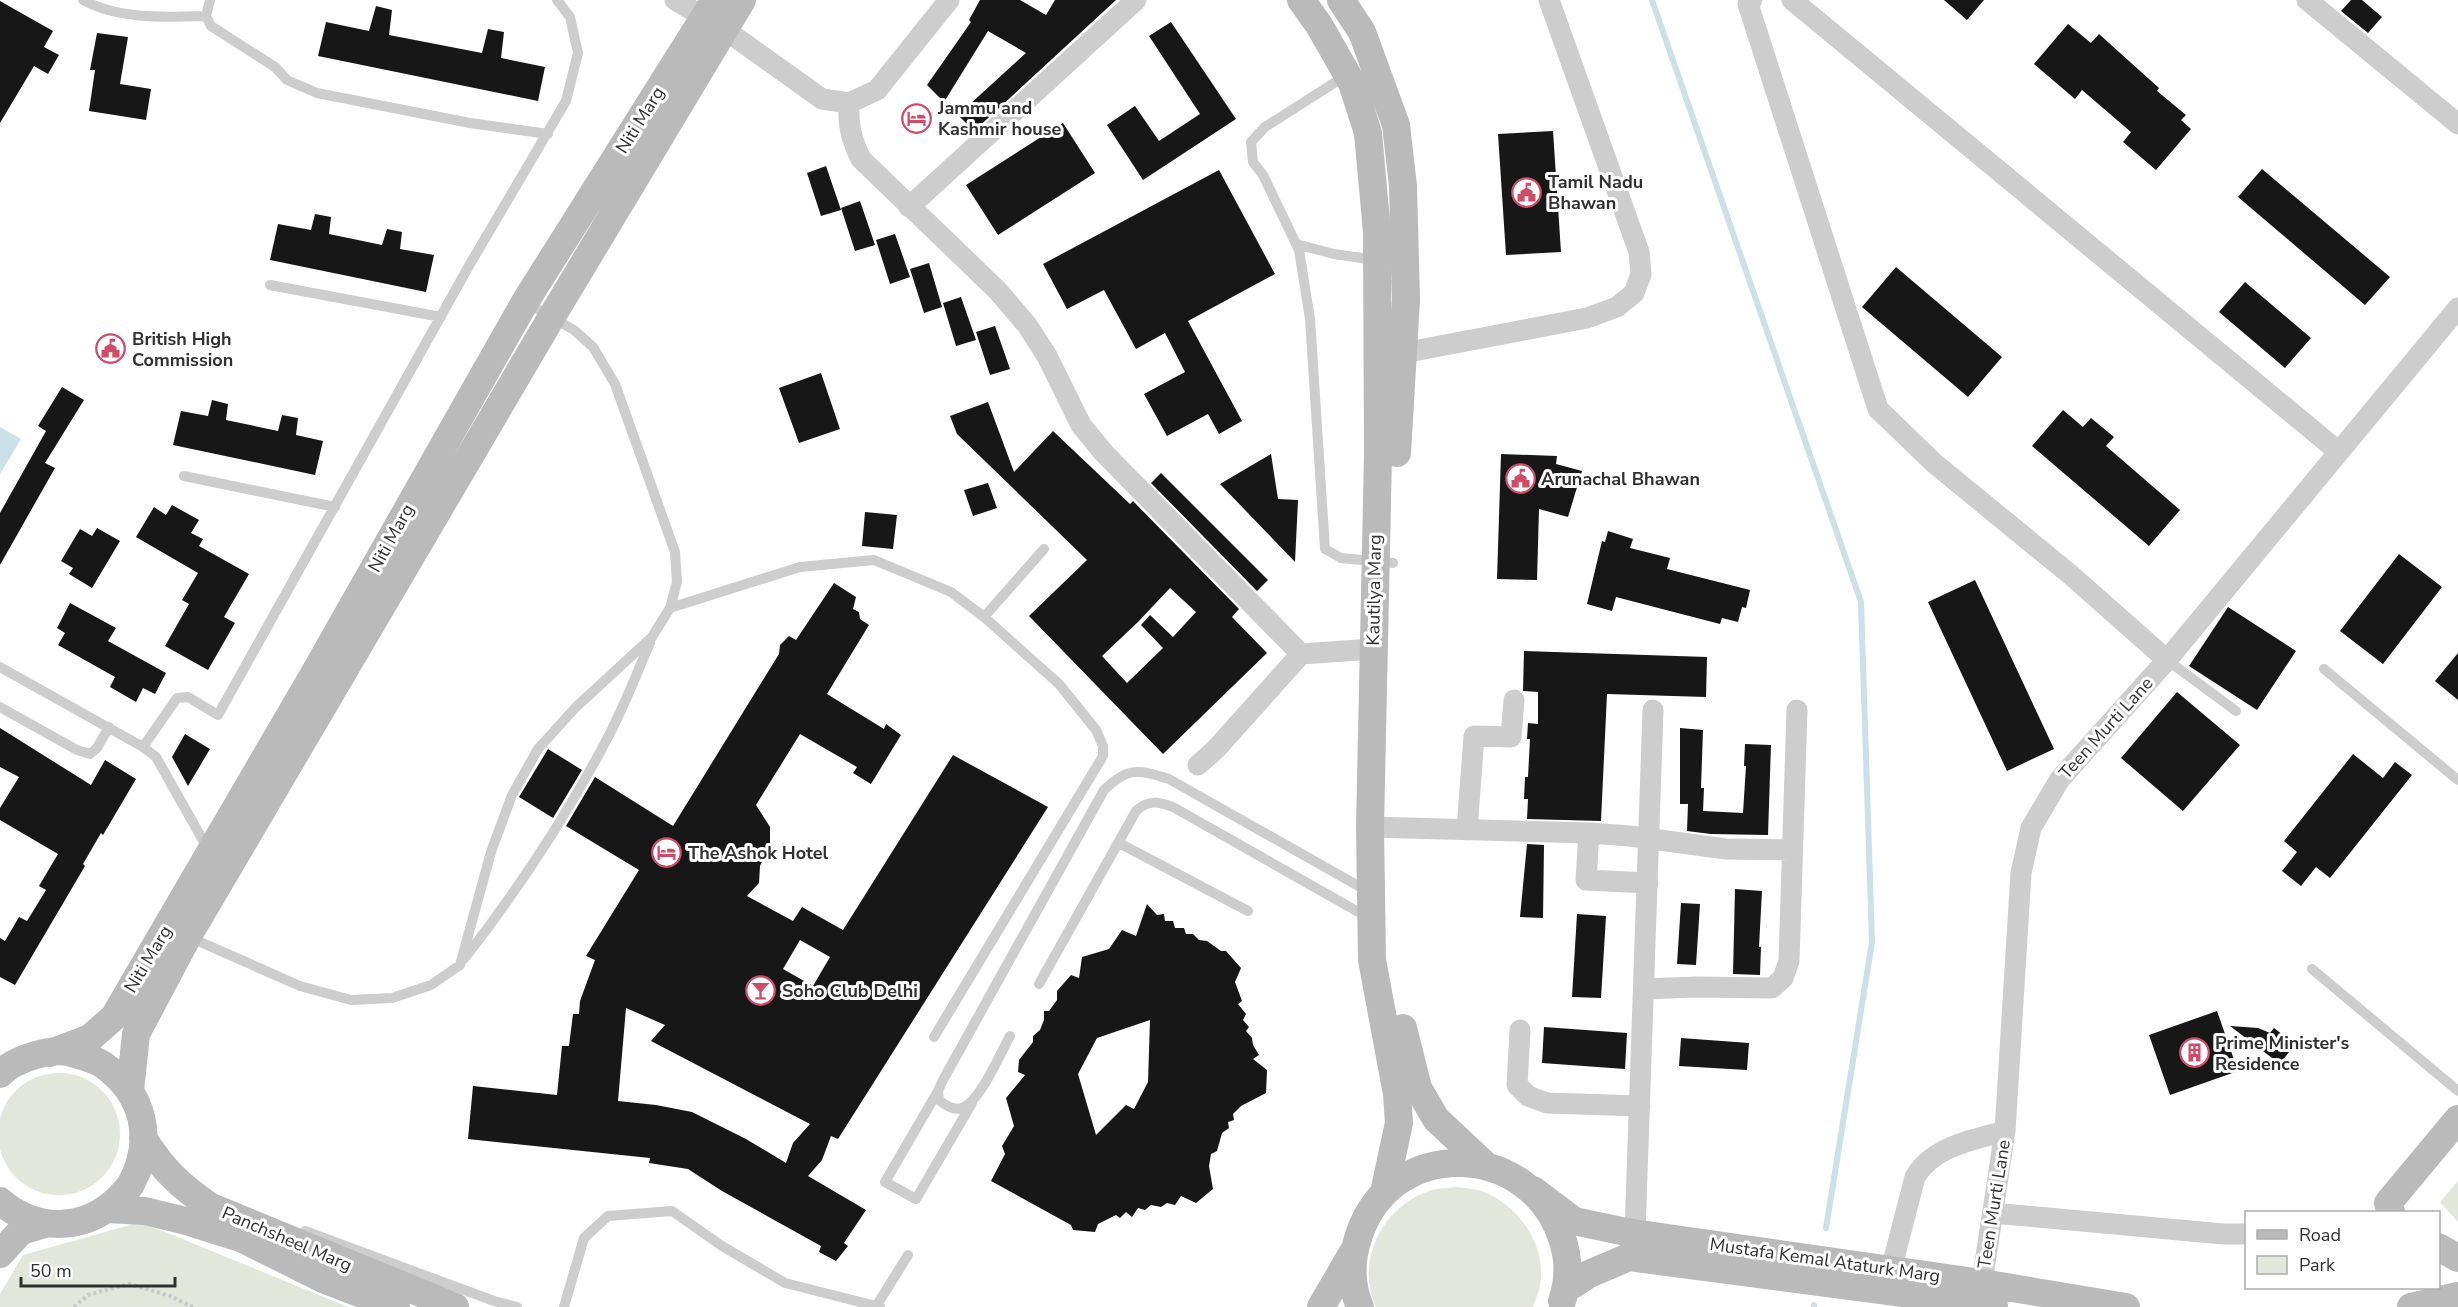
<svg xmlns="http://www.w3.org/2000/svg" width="2458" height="1307" viewBox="0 0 2458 1307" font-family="'Nunito Sans',sans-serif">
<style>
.green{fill:#e2e6db}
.water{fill:#cce0e7}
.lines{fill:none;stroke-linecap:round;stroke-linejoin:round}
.stream{stroke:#cce0e7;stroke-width:6}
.building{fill:#171717;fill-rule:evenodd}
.path{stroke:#c7c7c7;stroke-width:4;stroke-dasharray:3 3;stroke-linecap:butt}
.lane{stroke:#cdcdcd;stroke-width:10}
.street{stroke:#cdcdcd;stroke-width:21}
.secondary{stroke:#bababa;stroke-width:28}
.labels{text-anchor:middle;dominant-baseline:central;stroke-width:6;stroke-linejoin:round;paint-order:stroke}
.poi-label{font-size:18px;font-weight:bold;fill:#303030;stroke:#fff;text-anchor:start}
.street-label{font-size:18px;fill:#303030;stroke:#fff}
</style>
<rect width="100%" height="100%" fill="#fff"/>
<path class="green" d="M-2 1134a61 61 0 1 1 122 0a61 61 0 1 1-122 0Z
M 2458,1181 L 2458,1222 L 2440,1202 Z
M 1456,1187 C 1465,1188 1476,1189 1484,1192 C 1519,1206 1547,1246 1540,1285 C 1539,1292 1535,1300 1533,1307 L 1376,1307 C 1355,1261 1382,1207 1429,1191 C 1437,1188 1448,1188 1456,1187 Z
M 141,1222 L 348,1307 L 0,1307 L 0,1294 L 23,1255 Z"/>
<path class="water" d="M 0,427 L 21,439 L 0,474 Z"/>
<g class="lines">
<path class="stream" d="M 1652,0 L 1861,602 L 1872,942 L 1826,1228
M 1814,1307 L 1814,1305"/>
</g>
<path class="building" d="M 980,0 L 1020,0 L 1046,15 L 1055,0 L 1116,0 L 974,131 L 958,115 L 1026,53 L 988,31 L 944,102 L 927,85 L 971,22 L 969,20 Z
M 1944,0 L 1984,0 L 1967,20 Z
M 2351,0 L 2362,0 L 2382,17 L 2368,33 L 2341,11 Z
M 0,1 L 53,31 L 44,47 L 59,55 L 48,74 L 34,66 L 0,123 Z
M 376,6 L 392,10 L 389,35 L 482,53 L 488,29 L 504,32 L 501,58 L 545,67 L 538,101 L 318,56 L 326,22 L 369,31 Z
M 1171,22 L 1236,119 L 1143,180 L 1107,125 L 1135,106 L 1159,141 L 1200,114 L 1149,36 Z
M 2068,24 L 2091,43 L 2099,34 L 2159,88 L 2157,91 L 2186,115 L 2181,120 L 2191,129 L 2156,170 L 2123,142 L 2131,132 L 2082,90 L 2075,99 L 2034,64 Z
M 97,33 L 128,37 L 120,84 L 151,89 L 146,120 L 89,111 L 95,70 L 90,70 Z
M 1063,123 L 1095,173 L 998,235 L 966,185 Z
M 1553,131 L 1561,252 L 1506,255 L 1498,134 Z
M 826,166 L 841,210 L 821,216 L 807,173 Z
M 2262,169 L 2390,277 L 2365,305 L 2238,197 Z
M 1219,170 L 1275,274 L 1188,321 L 1242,421 L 1219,434 L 1208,414 L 1167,436 L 1144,394 L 1185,372 L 1165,333 L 1136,349 L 1104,290 L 1067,309 L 1043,264 Z
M 860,201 L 875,245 L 855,251 L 841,208 Z
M 315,214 L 331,217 L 329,234 L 382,245 L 387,229 L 402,232 L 400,249 L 434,255 L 426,292 L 270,260 L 278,224 L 311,230 Z
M 895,234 L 910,277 L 890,284 L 876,240 Z
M 929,263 L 942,307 L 924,313 L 910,269 Z
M 1896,267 L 2002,357 L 1968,397 L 1862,307 Z
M 2245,282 L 2311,338 L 2285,368 L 2219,312 Z
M 961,297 L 976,340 L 956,346 L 943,303 Z
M 995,326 L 1010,369 L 990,375 L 976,332 Z
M 821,373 L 840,429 L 799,443 L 779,388 Z
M 62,387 L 84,400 L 45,463 L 55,468 L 0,565 L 0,513 L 46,431 L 38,426 Z
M 212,400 L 228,404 L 226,420 L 278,431 L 282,415 L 298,418 L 296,435 L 323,441 L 315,475 L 173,445 L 181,411 L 208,416 Z
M 988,402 L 1014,472 L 1053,431 L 1130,504 L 1133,501 L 1239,609 L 1232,617 L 1267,653 L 1163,754 L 1029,616 L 1087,560 L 957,434 L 950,416 ZM 1170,588 L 1196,612 L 1173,637 L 1150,615 L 1141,625 L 1163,648 L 1127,683 L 1102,656 L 1138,622 Z
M 2063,410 L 2083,427 L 2091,418 L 2114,437 L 2106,446 L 2180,510 L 2149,546 L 2032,446 Z
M 1271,454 L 1278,499 L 1298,500 L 1295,562 L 1220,484 Z
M 1501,454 L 1557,456 L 1556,464 L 1582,471 L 1568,517 L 1539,509 L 1537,580 L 1497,579 Z
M 1161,473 L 1268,580 L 1257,591 L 1151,483 Z
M 988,483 L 997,508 L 973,516 L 964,490 Z
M 172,505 L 199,520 L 191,533 L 203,539 L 199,546 L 249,574 L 224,617 L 235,623 L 208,670 L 165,646 L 189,604 L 182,600 L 198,573 L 136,537 L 154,507 L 166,515 Z
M 865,512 L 897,515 L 893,549 L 862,546 Z
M 97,528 L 120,541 L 92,588 L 69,574 L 73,568 L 61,561 L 80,529 L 92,536 Z
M 1608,531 L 1633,539 L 1630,548 L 1670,558 L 1667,569 L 1750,590 L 1746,608 L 1742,607 L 1738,622 L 1722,618 L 1720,624 L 1616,597 L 1612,611 L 1587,604 L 1602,541 L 1605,542 Z
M 2399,554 L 2442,587 L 2383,664 L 2340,631 Z
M 1975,580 L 2054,749 L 2007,771 L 1928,602 Z
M 834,583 L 856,597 L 853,609 L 859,612 L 860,619 L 869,625 L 827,694 L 884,729 L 886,724 L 901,735 L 871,784 L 853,773 L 857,767 L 800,734 L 756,805 L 770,827 L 770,843 L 760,866 L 759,883 L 747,896 L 793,921 L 802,907 L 843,930 L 953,755 L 1048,807 L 838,1139 L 831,1136 L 822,1160 L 808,1176 L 866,1210 L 844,1243 L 848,1246 L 836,1261 L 819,1252 L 821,1246 L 722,1191 L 688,1169 L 649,1163 L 650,1158 L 468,1139 L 473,1086 L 557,1095 L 562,1046 L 569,1046 L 573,1014 L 579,1014 L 580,1001 L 595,960 L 586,956 L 639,870 L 566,826 L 595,777 L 673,826 L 779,654 L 780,645 L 789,636 L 796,640 ZM 800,940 L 830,957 L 813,986 L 783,969 ZM 626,1008 L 665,1025 L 651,1041 L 810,1124 L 793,1143 L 786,1163 L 746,1139 L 692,1112 L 656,1105 L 618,1101 Z
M 70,603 L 116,628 L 108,641 L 166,673 L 155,694 L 143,688 L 136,702 L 110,687 L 115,677 L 58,645 L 65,633 L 57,628 Z
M 2228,607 L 2296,651 L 2257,710 L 2189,666 Z
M 1524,651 L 1707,657 L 1706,697 L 1607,694 L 1601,821 L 1527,819 L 1528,799 L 1524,799 L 1525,777 L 1528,777 L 1530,739 L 1527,739 L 1528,723 L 1538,724 L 1538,692 L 1523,691 Z
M 2458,653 L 2458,700 L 2435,681 Z
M 2177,692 L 2240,745 L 2183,811 L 2121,758 Z
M 0,728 L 91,785 L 105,760 L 136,779 L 103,835 L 101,833 L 83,864 L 85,866 L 15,985 L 0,977 L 0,938 L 5,941 L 19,917 L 27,921 L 46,890 L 39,886 L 58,854 L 0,820 L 0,808 L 19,777 L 0,767 Z
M 1680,728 L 1703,730 L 1701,788 L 1704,788 L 1703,811 L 1743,813 L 1746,766 L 1744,766 L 1745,744 L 1771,745 L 1768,835 L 1711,834 L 1687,831 L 1688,804 L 1680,804 Z
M 185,734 L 210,749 L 188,786 L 172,757 Z
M 548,749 L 582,770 L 553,818 L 519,797 Z
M 2353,754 L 2383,778 L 2395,762 L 2412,775 L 2330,878 L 2316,867 L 2301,886 L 2282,871 L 2297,852 L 2284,841 Z
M 1527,844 L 1544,845 L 1543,918 L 1520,917 Z
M 1735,889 L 1762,891 L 1759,947 L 1761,947 L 1760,975 L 1733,974 Z
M 1681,903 L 1700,904 L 1696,965 L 1677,964 Z
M 1147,904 L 1157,915 L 1164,914 L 1165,921 L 1173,921 L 1175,928 L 1184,928 L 1186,934 L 1193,934 L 1199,940 L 1207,941 L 1221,951 L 1226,951 L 1241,968 L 1235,982 L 1242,1001 L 1238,1004 L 1246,1014 L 1243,1020 L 1249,1027 L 1246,1031 L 1252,1038 L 1253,1045 L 1259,1055 L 1253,1059 L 1267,1070 L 1266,1093 L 1241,1106 L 1233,1114 L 1234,1120 L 1228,1122 L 1229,1128 L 1222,1133 L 1217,1151 L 1211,1154 L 1209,1166 L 1213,1189 L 1196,1203 L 1181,1196 L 1175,1205 L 1167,1203 L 1161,1207 L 1151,1205 L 1145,1210 L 1138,1208 L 1132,1217 L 1126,1212 L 1120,1218 L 1116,1215 L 1098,1224 L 1095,1232 L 1073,1230 L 1071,1225 L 991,1181 L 1005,1154 L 1002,1146 L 1014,1126 L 1006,1098 L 1025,1075 L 1018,1072 L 1019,1060 L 1033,1042 L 1033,1036 L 1040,1030 L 1044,1020 L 1044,1011 L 1049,1011 L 1057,1000 L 1057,991 L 1071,975 L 1079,978 L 1082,957 L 1109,949 L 1122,930 L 1136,936 ZM 1150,1020 L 1148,1082 L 1134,1109 L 1126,1105 L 1096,1135 L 1078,1074 L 1097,1038 Z
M 1577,914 L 1606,916 L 1601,998 L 1572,997 Z
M 2217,1011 L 2238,1071 L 2170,1095 L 2149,1035 Z
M 2230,1026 L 2258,1028 L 2270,1033 L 2274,1028 L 2295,1044 L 2280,1064 Z
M 1544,1027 L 1627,1033 L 1625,1069 L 1542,1063 Z
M 1681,1038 L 1749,1043 L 1747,1070 L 1679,1066 Z"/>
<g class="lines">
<path class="path" d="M 74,1307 L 88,1295 L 129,1284 L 170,1296 L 193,1307"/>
<path class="lane" d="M 83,0 C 119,20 166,17 206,16
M 210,0 L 206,16 L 211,26 L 275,67 L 287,80 L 317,93 L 470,123 L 548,134
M 1345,76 L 1265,127 L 1251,142 L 1253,162 L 1263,175 L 1299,250 L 1310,319 L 1325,549 L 1341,558 L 1393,563
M 1296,244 L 1334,254 L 1375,260
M 270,285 L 441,317
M 184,476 L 335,507
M 670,608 L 800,567 L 874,560 L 951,592 L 984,617 L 1059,684 L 1096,730 L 1103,746 L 1103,756 L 934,1037
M 984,617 L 1044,549
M 2167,660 L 2236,711
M 0,667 L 143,747 L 156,757 L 209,851
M 2324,669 L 2458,780
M 0,707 L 77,750 L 90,754 L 97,748 L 109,727
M 143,747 L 177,698 L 188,697 L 218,715 L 470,264 L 566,101 L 578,53 L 570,17 L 557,0
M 1119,843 L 1248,911
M 189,937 L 300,986 L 351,1000 L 392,998 L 431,985 L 460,965 L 491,852 L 512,795 L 538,749 L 575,708 L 652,637 L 670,608 L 677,582 L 675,552 L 615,384 L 593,347 L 574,330 L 525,302
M 464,959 C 518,890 566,817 607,739 C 623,709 636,675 650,643
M 2312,969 L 2458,1091
M 1039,984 L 1136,811 C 1149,799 1158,802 1173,807 L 1369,918
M 1010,1036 C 1000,1054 981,1099 964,1107 C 955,1112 946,1106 939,1100 L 938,1091 L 943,1080 L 1104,790 C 1128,767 1138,769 1169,779 L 1369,892
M 938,1091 L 885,1182 L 916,1199 L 972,1103
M 305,1231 L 494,1301 L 517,1307
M 877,1305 L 908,1255
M 564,1307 L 584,1238 L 608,1216 L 672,1211 L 722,1246 L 785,1283 L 880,1307"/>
<path class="street" d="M 675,0 L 724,29 L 822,99 L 849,103 L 877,90 L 949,0
M 1752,0 L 1748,4 L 1878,409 L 1934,463 L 2072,576 L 2167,660
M 1792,0 L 2339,452
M 2307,0 L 2458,124
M 849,103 C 848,125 851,139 861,159 L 997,290 L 1027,325 L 1047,356 L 1081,425 L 1104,453 L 1301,654 L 1373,649
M 909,207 L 1136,0
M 1403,353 L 1587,318 L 1617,307 L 1634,293 L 1641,274 L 1639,252 L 1549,0
M 1198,765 L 1216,749 L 1301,654
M 1370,827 L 1589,833 L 1630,836 L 1726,849 L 1792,850
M 1467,830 L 1474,736 L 1511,737 L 1514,700
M 1589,833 L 1586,880 L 1648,883
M 1644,989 L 1696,987 L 1772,988 L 1783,978 L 1789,961 L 1797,710
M 1520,1030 L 1517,1085 L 1528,1096 L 1547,1103 L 1640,1106
M 1993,1213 L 2223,1234 L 2246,1234
M 1635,1233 L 1653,710
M 1891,1270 L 1915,1177 C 1933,1146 1973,1140 2005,1131
M 1982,1283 L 2005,1131 L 2021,873 L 2031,828 L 2060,779 L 2167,660 L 2458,308"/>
<path class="secondary" d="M 1301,0 L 1319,25 L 1352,83 L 1368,133 L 1377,232 L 1378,455 L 1370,827 L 1372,960 L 1397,1094 L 1399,1123 L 1384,1193
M 1341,0 L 1362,32 L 1396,125 L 1403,186 L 1406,300 L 1397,453
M 1403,1028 L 1418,1088 L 1436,1119 L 1484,1164
M 50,1053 L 90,1038 L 114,1017 L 314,674 L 525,302 L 715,0
M 0,1074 C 14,1059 52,1047 72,1053 C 81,1056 94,1059 102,1064 C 144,1093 155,1139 131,1184 C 128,1189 123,1193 119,1198 C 85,1232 36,1232 0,1201
M 130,1091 L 136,1034 L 188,936 L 551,318 L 742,0
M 143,1138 C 163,1170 180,1186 211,1207 L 455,1307
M 1533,1190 L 1574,1221 L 1626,1232 L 1982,1283 L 2126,1307
M 107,1209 L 145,1211 L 186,1221 L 243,1239 L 325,1280 L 396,1307
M 2391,1212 L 2388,1203 L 2458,1119
M 2438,1247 L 2458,1258
M 0,1254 L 21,1231 L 44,1224
M 1566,1289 L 1589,1274 L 1629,1257 L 1994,1305
M 1321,1307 L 1353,1252
M 1360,1307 C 1350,1284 1351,1258 1359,1235 C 1392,1136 1530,1141 1562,1238 C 1569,1258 1569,1281 1562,1301
M 2411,1307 L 2458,1296"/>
</g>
<defs>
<symbol id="hotel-ring" viewBox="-11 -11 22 22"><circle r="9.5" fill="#fff" stroke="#cf4b67" stroke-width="1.5"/><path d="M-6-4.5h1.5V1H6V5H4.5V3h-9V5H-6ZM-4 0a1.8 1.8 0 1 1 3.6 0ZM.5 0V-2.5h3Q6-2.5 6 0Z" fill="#cf4b67"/></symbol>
<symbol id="civic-ring" viewBox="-11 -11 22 22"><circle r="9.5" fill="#fff" stroke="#cf4b67" stroke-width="1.5"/><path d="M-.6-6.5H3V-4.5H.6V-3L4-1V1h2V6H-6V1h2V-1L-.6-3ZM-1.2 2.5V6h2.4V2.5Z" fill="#cf4b67"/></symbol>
<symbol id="bar-ring" viewBox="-11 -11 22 22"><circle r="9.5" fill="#fff" stroke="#cf4b67" stroke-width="1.5"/><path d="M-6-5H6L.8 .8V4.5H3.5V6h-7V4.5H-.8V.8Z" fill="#cf4b67"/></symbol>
<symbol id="building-ring" viewBox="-11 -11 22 22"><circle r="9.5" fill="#fff" stroke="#cf4b67" stroke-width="1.5"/><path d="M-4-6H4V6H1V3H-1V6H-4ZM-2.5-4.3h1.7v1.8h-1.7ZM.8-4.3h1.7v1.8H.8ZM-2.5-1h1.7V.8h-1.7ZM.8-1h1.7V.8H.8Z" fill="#cf4b67"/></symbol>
</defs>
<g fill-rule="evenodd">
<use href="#hotel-ring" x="900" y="102" width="33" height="33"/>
<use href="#civic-ring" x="1510" y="176" width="33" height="33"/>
<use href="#civic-ring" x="94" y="332" width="33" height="33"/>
<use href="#civic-ring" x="1504" y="462" width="33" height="33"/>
<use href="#hotel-ring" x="650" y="836" width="33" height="33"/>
<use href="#bar-ring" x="744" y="974" width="33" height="33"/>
<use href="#building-ring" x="2178" y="1036" width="33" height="33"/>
</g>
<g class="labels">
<g class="poi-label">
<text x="938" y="108">Jammu and<tspan x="938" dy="21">Kashmir house</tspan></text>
<text x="1548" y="182">Tamil Nadu<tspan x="1548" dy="21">Bhawan</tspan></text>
<text x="132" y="339">British High<tspan x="132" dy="21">Commission</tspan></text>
<text x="1541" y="479">Arunachal Bhawan</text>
<text x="688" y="853">The Ashok Hotel</text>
<text x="782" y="991">Soho Club Delhi</text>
<text x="2215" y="1043">Prime Minister's<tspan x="2215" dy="21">Residence</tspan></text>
</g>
<g class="street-label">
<text transform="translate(640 120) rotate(-58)">Niti Marg</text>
<text transform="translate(391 538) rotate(-61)">Niti Marg</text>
<text transform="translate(1374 590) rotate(-89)">Kautilya Marg</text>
<text transform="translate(2106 728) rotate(-48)">Teen Murti Lane</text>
<text transform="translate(148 959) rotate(-59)">Niti Marg</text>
<text transform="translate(1994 1204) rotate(-81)">Teen Murti Lane</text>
<text transform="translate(287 1239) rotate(23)">Panchsheel Marg</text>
<text transform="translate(1825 1260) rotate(8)">Mustafa Kemal Ataturk Marg</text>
</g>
</g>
<rect x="2245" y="1211" width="195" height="78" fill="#ffffff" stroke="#acacac" stroke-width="1.5"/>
<rect x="2257" y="1230" width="30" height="9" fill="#bababa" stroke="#acacac" stroke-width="1.5"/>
<text x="2299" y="1241" font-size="18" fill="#303030">Road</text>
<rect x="2257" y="1256" width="30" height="18" fill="#e2e6db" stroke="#acacac" stroke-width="1.5"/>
<text x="2299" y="1271" font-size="18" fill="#303030">Park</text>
<path d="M21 1277v9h154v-9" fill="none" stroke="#303030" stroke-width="3"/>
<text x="30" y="1277" font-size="18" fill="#303030" stroke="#ffffff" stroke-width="4.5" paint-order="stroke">50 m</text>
</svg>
